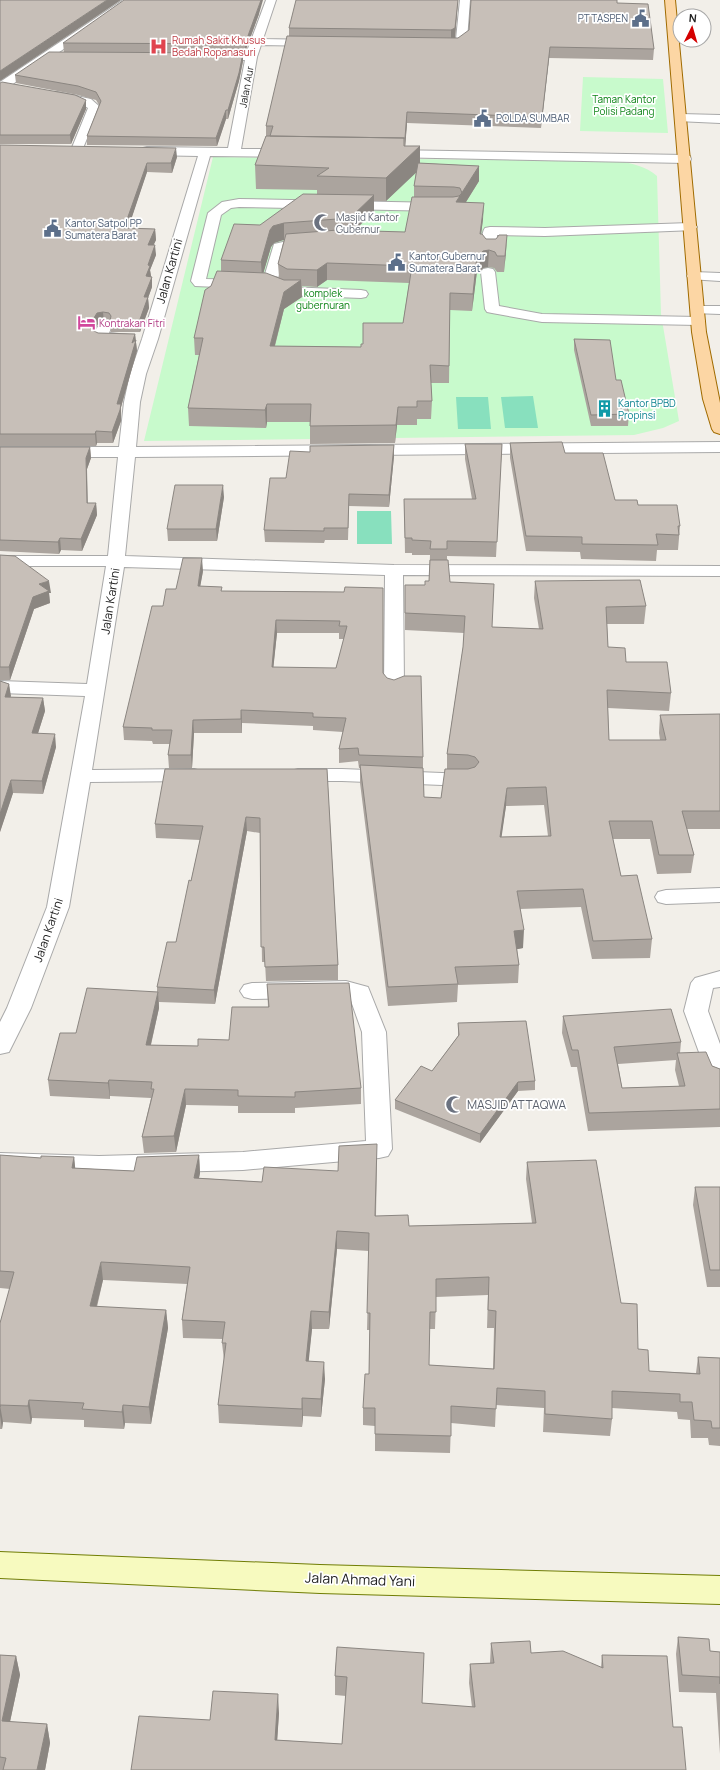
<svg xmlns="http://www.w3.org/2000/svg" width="720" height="1770" viewBox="0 0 720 1770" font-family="Manrope,sans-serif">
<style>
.park{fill:#c8facc}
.pitch{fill:#88e0be}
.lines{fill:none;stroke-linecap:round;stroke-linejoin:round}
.street-casing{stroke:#a9a9a9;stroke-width:2}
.secondary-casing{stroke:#707d05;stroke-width:2}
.primary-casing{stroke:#a06b00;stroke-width:2}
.street{fill:#fff;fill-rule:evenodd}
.secondary{fill:#f7fabf;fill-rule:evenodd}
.primary{fill:#fcd6a4;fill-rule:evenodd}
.wall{fill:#aba49e;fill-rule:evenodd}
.shaded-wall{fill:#8b8681}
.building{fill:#c7bfb8;stroke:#8b8681;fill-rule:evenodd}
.labels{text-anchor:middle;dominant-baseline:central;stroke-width:3.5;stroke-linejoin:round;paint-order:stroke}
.far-service-label{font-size:10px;fill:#4e5e75;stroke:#fff;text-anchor:start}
.far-health-label{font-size:10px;fill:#be3a42;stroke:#fff;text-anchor:start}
.far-street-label{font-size:10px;fill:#222;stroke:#fff}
.far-park-label{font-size:10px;fill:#0c8416;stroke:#fff}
.far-worship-label{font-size:10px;fill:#5b616d;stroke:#fff;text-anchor:start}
.far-hotel-label{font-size:10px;fill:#b23c85;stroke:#fff;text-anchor:start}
.far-culture-label{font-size:10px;fill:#0d838f;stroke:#fff;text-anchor:start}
.street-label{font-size:12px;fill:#222;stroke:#fff}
.worship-label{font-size:12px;fill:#5b616d;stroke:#fff;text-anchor:start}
.near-street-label{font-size:14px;fill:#222;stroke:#fff}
</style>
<rect width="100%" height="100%" fill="#f2efe9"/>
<path class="park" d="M 583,77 L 663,79 L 668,133 L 580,131 Z
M 213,157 L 619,161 C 634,164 645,166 657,176 L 661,314 L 679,421 L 663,428 L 634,435 L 144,441 Z"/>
<path class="pitch" d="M 533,396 L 538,428 L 505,428 L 501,397 Z
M 456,397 L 488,397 L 491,429 L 458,429 Z
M 357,511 L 391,511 L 392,544 L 357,544 Z"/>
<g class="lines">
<defs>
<path id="street" d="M 123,0 L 135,0 L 4,90 L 0,91 L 0,82 Z
M 266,0 L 276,0 L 263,39 L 316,40 L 322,43 L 316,46 L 261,45 L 257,57 L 241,149 L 289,149 L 293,150 L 295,153 L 293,156 L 289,157 L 210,156 L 158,339 L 146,374 L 140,402 L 136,447 L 720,442 L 720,452 L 135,457 L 125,556 L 394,565 L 720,566 L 720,576 L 403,575 L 404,686 L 401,690 L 394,692 L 387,690 L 384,686 L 385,575 L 124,567 L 92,770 L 194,769 L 201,771 L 204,775 L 201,779 L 194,781 L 90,782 L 69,907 L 31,1008 L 9,1052 L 0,1054 L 0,1022 L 7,1008 L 47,907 L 85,696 L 0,693 L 0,681 L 87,684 L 106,566 L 0,566 L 0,556 L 108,556 L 118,457 L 0,457 L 0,447 L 119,447 L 124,402 L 130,374 L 142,339 L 198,156 L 147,155 L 143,154 L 141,151 L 143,148 L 147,147 L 228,148 L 245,60 L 214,60 L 208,57 L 214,54 L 246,54 Z
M 460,0 L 470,0 L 467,40 C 459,49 445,50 434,47 L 432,45 L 434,43 L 451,42 L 456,39 Z
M 57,92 L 91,99 L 100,107 L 81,153 L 73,153 L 71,150 L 88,108 L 83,105 L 53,99 L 51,96 L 53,93 Z
M 681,114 L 720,115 L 720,123 L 677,121 L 675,118 L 677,115 Z
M 391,150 L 685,155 L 690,156 L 691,159 L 690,162 L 685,163 L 387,157 L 385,154 L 387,151 Z
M 239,199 L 441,203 L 446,204 L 448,207 L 446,210 L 441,211 L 239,207 L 231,208 L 221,215 L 206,279 L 241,280 L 246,281 L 248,284 L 246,287 L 241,288 L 195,286 L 191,281 L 208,213 L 222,202 Z
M 690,223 L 695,224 L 697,227 L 695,230 L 545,236 L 497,235 L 497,251 L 495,254 L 485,254 C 481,249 481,233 485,228 L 490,227 L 545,228 Z
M 313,238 L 318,239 L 320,242 L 318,245 L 285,250 L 277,283 L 287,287 L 361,290 L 366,291 L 368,294 L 366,297 L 361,298 L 285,295 L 264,287 L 262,284 L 274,244 L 292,240 Z
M 488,268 L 493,269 L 495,272 L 499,306 L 542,314 L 698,317 L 703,318 L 705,321 L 703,324 L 698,325 L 542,322 L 492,313 L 487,312 L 485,309 L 481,272 L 483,269 Z
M 694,272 L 720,273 L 720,281 L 689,279 L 687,276 L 689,273 Z
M 698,306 L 720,306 L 720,314 L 693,313 L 691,310 L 693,307 Z
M 104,324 L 109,325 L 111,328 L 109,333 L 129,335 L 132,338 L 129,341 L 124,343 L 94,340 L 91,337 L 99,325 Z
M 298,769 L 342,769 L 467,774 L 474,776 L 477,780 L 474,784 L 467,786 L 342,781 L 298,781 L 291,779 L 288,775 L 291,771 Z
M 720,888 L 720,902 L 666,904 L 658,902 L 655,897 L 658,892 L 666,890 Z
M 720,971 L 720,987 L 713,988 L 708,1011 L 720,1044 L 720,1086 L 711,1083 L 708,1077 L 684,1011 L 691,983 L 695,978 Z
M 346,981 L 368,987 L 386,1032 L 392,1149 L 388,1156 L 379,1158 L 243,1170 L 99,1174 L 0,1171 L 0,1153 L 99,1156 L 243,1152 L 366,1141 L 362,1032 L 350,998 L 346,997 L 252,999 L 244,997 L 240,991 L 244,985 L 252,983 Z"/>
<path id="secondary" d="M 0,1552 L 320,1565 L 720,1576 L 720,1604 L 320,1593 L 0,1578 Z"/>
<path id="primary" d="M 665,0 L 675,0 L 706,332 L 720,403 L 720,434 L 714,432 L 712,429 L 703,399 L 692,332 Z"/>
</defs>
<use href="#street" class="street-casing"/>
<use href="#secondary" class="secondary-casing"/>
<use href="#primary" class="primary-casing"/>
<use href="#street" class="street"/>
<use href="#secondary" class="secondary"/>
<use href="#primary" class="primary"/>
</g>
<path class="wall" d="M 458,0 L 455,38 L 458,38 L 617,3 L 654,49 L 653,60 L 549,58 L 541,128 L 407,123 L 405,146 L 420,146 L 420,163 L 479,166 L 479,181 L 466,202 L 483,219 L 481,234 L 486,239 L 506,252 L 504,272 L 497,272 L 494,268 L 488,267 L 483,268 L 480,272 L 477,271 L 472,311 L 450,310 L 449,383 L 431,383 L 432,401 L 431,419 L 417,419 L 417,425 L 397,425 L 395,443 L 310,444 L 310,422 L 267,422 L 266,428 L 189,426 L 188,408 L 199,355 L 195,355 L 194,338 L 211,286 L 221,271 L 221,260 L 260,225 L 317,194 L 317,190 L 256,189 L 255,165 L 266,136 L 266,126 L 289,37 L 289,28 ZM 416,172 L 414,186 L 414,197 L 405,232 L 354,231 L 374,212 L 374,201 L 386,201 ZM 284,239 L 278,264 L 279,277 L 263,273 L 271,247 L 274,243 ZM 327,280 L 409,283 L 403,323 L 361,347 L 275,346 L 284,309 L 302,297 L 302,286 L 317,287 Z
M 259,14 L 245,52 L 64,52 L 63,43 Z
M 243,53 L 243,61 L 239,81 L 228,119 L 226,119 L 217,146 L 87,145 L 87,136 L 99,105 L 96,100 L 78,95 L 16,83 L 15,75 Z
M 0,83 L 86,109 L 71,144 L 0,144 Z
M 0,145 L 177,157 L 172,173 L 147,172 L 128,228 L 155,229 L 156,240 L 153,245 L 156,255 L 150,270 L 151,276 L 152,287 L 148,298 L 149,308 L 140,332 L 111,332 L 110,324 L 104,323 L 98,324 L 94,331 L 98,333 L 135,334 L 137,351 L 121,407 L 121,421 L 113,443 L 97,443 L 96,446 L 0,446 Z
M 574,339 L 616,380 L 629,414 L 628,426 L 591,426 L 574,350 Z
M 510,443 L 615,500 L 638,505 L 680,526 L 678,550 L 657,550 L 656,561 L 581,559 L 580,552 L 526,551 L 510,458 Z
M 465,444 L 502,444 L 496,557 L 447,556 L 447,560 L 450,582 L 492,627 L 539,629 L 534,598 L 535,581 L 646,606 L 644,624 L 607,624 L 608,647 L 626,662 L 671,693 L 669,711 L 608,708 L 609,740 L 660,740 L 659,733 L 660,715 L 720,714 L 720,829 L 687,829 L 694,855 L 691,873 L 657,874 L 650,839 L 613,839 L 621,876 L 652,939 L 650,958 L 592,959 L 581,907 L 520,909 L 523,948 L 517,949 L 519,965 L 518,983 L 458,985 L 457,1002 L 388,1006 L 360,783 L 360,768 L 359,768 L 358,761 L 339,763 L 339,749 L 343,732 L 313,730 L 313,726 L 242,723 L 242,733 L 194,733 L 192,768 L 169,768 L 168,755 L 170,744 L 153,744 L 152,741 L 124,740 L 123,727 L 163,606 L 176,589 L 203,571 L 200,586 L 222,591 L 344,592 L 423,757 L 423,768 L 424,797 L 441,798 L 447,769 L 447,754 L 463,647 L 464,633 L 405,630 L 405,585 L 425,585 L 429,581 L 430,555 L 412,555 L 412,553 L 405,553 L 404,499 L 472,499 L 465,459 ZM 277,633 L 339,633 L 339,639 L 344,639 L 336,668 L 273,668 ZM 544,805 L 548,836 L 501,837 L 506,806 Z
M 394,445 L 394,456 L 389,507 L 349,506 L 348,540 L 325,540 L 324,543 L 265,542 L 264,530 L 286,478 L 310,452 Z
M 0,447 L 90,447 L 91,458 L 87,469 L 87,503 L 96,503 L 97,515 L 82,551 L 61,550 L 59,554 L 0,551 Z
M 224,497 L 217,541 L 168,541 L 167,529 Z
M 0,555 L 51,593 L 49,593 L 50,603 L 34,609 L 10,680 L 0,680 Z
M 0,681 L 9,684 L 10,697 L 43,698 L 45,711 L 38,733 L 56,747 L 43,794 L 13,793 L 0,832 Z
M 327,769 L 338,965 L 338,980 L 266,981 L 265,962 L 262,962 L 260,833 L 247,831 L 215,1004 L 159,1002 L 159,1008 L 151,1045 L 198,1046 L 229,1040 L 268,1007 L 267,984 L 361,1088 L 361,1104 L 295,1108 L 295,1113 L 238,1113 L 238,1106 L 186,1105 L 176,1152 L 144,1153 L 142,1137 L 151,1098 L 110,1096 L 110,1099 L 50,1096 L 48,1080 L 76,1033 L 157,992 L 157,987 L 176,942 L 191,881 L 200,840 L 156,838 L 155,824 Z
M 563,1016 L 681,1042 L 680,1053 L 720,1069 L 720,1127 L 588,1131 L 577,1067 L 571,1067 L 562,1033 ZM 676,1060 L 675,1070 L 679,1086 L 622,1088 L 618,1064 Z
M 458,1023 L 535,1081 L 535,1090 L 518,1091 L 480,1143 L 395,1109 L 395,1100 L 432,1071 L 458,1036 Z
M 0,1155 L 41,1158 L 74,1157 L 75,1168 L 134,1171 L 199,1155 L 200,1173 L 199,1178 L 262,1182 L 338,1171 L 377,1162 L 376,1216 L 409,1226 L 532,1223 L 526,1179 L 527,1162 L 621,1303 L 638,1349 L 649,1371 L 696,1373 L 698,1357 L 720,1358 L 720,1446 L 709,1445 L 708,1438 L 691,1438 L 690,1420 L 678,1419 L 677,1412 L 612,1408 L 612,1419 L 610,1436 L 543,1432 L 544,1408 L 496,1405 L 495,1427 L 451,1423 L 450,1453 L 375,1451 L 375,1426 L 363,1425 L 363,1408 L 369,1374 L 370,1330 L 367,1330 L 369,1251 L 337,1249 L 329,1329 L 312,1329 L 308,1361 L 325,1379 L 321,1417 L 303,1416 L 302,1427 L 219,1423 L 218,1405 L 224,1360 L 222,1343 L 223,1339 L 183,1338 L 182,1320 L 187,1284 L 103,1280 L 97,1307 L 166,1310 L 168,1328 L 151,1424 L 125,1423 L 124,1429 L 84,1427 L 84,1420 L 32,1418 L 31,1424 L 3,1422 L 2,1429 L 0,1429 L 0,1323 L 10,1289 L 0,1288 ZM 488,1295 L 487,1328 L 494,1328 L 493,1369 L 429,1365 L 429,1329 L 435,1329 L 436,1297 Z
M 695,1187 L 720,1187 L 720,1287 L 707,1287 L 693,1205 Z
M 678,1637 L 710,1651 L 720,1652 L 720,1754 L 716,1693 L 679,1692 L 676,1654 Z
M 491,1643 L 531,1653 L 601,1667 L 602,1655 L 673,1727 L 131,1770 L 210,1720 L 279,1713 L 277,1740 L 342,1744 L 346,1696 L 335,1695 L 335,1676 L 337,1647 L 422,1703 L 472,1707 L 469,1683 L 470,1664 L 490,1663 Z
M 0,1655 L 16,1656 L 20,1675 L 10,1722 L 47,1724 L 50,1743 L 45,1770 L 0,1770 Z"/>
<path class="shaded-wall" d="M 107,0 L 121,0 L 0,81 L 0,71 Z
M 261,0 L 263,0 L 259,14 L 245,52 L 245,44 Z
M 458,0 L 455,38 L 451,40 L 451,30 Z
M 550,47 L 549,58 L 541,128 L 542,117 Z
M 243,53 L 243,61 L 239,81 L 228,119 L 228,110 Z
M 86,100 L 86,109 L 71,144 L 70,135 Z
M 226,110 L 226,119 L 217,146 L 216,138 Z
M 407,112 L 407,123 L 405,150 L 405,138 Z
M 404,138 L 404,161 L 420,146 L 420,169 L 386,201 L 386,178 L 404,146 Z
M 176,148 L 177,157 L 172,173 L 171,163 Z
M 147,163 L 147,172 L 125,238 L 124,228 Z
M 479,166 L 479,181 L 456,218 L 456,202 Z
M 374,195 L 374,212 L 350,234 L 350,218 Z
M 484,203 L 483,219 L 479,251 L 480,234 Z
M 284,223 L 284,240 L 274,243 L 271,247 L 262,278 L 261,262 L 270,230 L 273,226 Z
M 155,229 L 156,240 L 149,255 L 148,245 Z
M 507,235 L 506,252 L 504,272 L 505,256 Z
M 155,245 L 156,255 L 150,270 L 151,276 L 147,287 L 146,276 L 148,265 Z
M 489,250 L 488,267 L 483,268 L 480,272 L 480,255 L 483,251 Z
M 477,255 L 477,271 L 472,311 L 473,294 Z
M 327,263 L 327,280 L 317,287 L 317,270 Z
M 152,277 L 152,287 L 148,298 L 149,308 L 140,332 L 139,322 L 144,297 Z
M 301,280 L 302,297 L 284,309 L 270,364 L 270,346 L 284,292 Z
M 103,312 L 104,323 L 98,324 L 90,337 L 89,326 L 97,313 Z
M 135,334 L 137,351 L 121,407 L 121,421 L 113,443 L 112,432 L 117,404 L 132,343 Z
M 267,404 L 267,422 L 266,428 L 265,410 Z
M 398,407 L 397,425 L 395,443 L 396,425 Z
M 96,431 L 97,443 L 96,446 L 95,434 Z
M 394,445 L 394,456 L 389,507 L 389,495 Z
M 90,447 L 91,458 L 87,469 L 88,514 L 87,503 L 86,458 Z
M 223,485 L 224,497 L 217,541 L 216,529 Z
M 96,503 L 97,515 L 82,551 L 81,539 Z
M 60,538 L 61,550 L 59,554 L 58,542 Z
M 202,558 L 203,571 L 198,599 L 198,586 Z
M 49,581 L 51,593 L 49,593 L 50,603 L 34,609 L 10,680 L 9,667 L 33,597 L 39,584 Z
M 276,620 L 277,633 L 272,681 L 272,667 Z
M 9,684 L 11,696 L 6,710 L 5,697 Z
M 43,698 L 45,711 L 34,746 L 32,733 Z
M 241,710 L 242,723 L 242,733 L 241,719 Z
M 193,720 L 194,733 L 192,768 L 191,755 Z
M 55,734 L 56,747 L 43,794 L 42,781 Z
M 11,780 L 13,793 L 0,832 L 0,814 Z
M 507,788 L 506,806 L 499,855 L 500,837 Z
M 246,817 L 247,831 L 215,1004 L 214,990 Z
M 524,930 L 523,948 L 513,950 L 514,931 Z
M 158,992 L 159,1008 L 147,1061 L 146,1045 Z
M 109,1080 L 110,1096 L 110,1099 L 108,1083 Z
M 518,1082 L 518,1091 L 480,1143 L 480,1134 Z
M 185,1089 L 186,1105 L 176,1152 L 174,1136 Z
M 199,1155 L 200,1173 L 195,1195 L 194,1178 Z
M 74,1157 L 76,1175 L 72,1168 Z
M 337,1231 L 337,1249 L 329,1329 L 329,1312 Z
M 101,1262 L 103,1280 L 92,1324 L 90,1306 Z
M 166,1310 L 168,1328 L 151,1424 L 149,1407 Z
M 311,1311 L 312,1329 L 307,1378 L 306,1361 Z
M 324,1362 L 325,1379 L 321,1417 L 321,1399 Z
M 302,1398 L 303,1416 L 302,1427 Z
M 29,1400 L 32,1418 L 31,1424 L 28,1406 Z
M 0,1405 L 3,1422 L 2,1429 L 0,1415 Z
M 123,1405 L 125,1423 L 124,1429 L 122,1412 Z
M 16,1656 L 20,1675 L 6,1740 L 2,1721 Z
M 278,1694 L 279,1713 L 276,1759 L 275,1740 Z
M 47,1724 L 50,1743 L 45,1770 L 37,1770 Z"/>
<path class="building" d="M 0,0 L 107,0 L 0,71 Z
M 124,0 L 261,0 L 245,44 L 63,43 Z
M 296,0 L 458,0 L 455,28 L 451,30 L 289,28 Z
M 471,0 L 617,0 L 617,3 L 648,4 L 654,49 L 550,47 L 542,117 L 407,112 L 405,138 L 404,138 L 270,136 L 273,126 L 266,126 L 287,36 L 458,38 L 469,30 Z
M 49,52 L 243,53 L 239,73 L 228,110 L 226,110 L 216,138 L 87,136 L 101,101 L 96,92 L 78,86 L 15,75 Z
M 2,82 L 75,95 L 86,100 L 70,135 L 0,135 L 0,83 Z
M 266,136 L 404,138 L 404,146 L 420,146 L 386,178 L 317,176 L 329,168 L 255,165 Z
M 0,145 L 176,148 L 171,163 L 147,163 L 124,228 L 155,229 L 148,245 L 155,245 L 148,265 L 150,266 L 146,276 L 152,277 L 144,297 L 148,297 L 139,322 L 110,321 L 111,316 L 109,313 L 103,312 L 97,313 L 89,326 L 92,330 L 98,333 L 135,334 L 132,343 L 136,340 L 117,404 L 121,404 L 120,410 L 112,432 L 96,431 L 95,434 L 0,434 Z
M 418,163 L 479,166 L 456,202 L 484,203 L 480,234 L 482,234 L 486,239 L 496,239 L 499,235 L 507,235 L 505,256 L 497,256 L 495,252 L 489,250 L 483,251 L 480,255 L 477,255 L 473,294 L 450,293 L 449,366 L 430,365 L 432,401 L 417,401 L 417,407 L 398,407 L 396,425 L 310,426 L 311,404 L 267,404 L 265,410 L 188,408 L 203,338 L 194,338 L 205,290 L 211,286 L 217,271 L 266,273 L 284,280 L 301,280 L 284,292 L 270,346 L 361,347 L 361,344 L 363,344 L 363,323 L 403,323 L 412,266 L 327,263 L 317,270 L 287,269 L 278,264 L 286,234 L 338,230 L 405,232 L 412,197 L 453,197 L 459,196 L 462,193 L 460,188 L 454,187 L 414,186 Z
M 303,194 L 374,195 L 350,218 L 284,223 L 273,226 L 270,230 L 261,262 L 221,260 L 234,224 L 260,225 Z
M 574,339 L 610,340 L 616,380 L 621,380 L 629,414 L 591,415 Z
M 562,442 L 565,453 L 603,453 L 615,500 L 637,500 L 638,505 L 677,505 L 680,526 L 678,526 L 679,535 L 656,534 L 658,545 L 582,544 L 582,537 L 526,536 L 510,443 Z
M 465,444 L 502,444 L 497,542 L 447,541 L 447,549 L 430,549 L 431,541 L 412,540 L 412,538 L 405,538 L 404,499 L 476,499 Z
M 394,445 L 389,495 L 349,494 L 348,528 L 324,528 L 324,531 L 264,530 L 270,478 L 286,478 L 290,451 L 310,452 L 310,446 Z
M 0,447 L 90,447 L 86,458 L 87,503 L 96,503 L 81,539 L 60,538 L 58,542 L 0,540 Z
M 175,485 L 223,485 L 216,529 L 167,529 Z
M 0,555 L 15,556 L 49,581 L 39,584 L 49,591 L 33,597 L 9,667 L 0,667 Z
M 183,558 L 202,558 L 198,586 L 222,587 L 221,591 L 344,592 L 345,587 L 383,588 L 383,673 L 387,678 L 394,680 L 404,676 L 421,676 L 423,757 L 359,755 L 358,748 L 339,749 L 346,718 L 313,717 L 313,713 L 241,710 L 241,719 L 193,720 L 191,755 L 168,755 L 172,730 L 152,730 L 152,728 L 123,727 L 152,606 L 163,606 L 166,589 L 176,589 ZM 276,620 L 340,621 L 339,626 L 347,626 L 336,668 L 272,667 Z
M 430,560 L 448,560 L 450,582 L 494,584 L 492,627 L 543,629 L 535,581 L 640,580 L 646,606 L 606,607 L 608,647 L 625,648 L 626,662 L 667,662 L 671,693 L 607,690 L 609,740 L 666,740 L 660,715 L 720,714 L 720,811 L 682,811 L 694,855 L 659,855 L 652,821 L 609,821 L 621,876 L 637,875 L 652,939 L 593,941 L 583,889 L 517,891 L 524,930 L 514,931 L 519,965 L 455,967 L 458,984 L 388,987 L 360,765 L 423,768 L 424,797 L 441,798 L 445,769 L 468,769 L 475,767 L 479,762 L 475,757 L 468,755 L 447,754 L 463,647 L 465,616 L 405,613 L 405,585 L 425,585 L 425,581 L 429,581 ZM 546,787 L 551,836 L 500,837 L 507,788 Z
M 0,681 L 9,684 L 5,697 L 43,698 L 32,733 L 55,734 L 42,781 L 11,780 L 0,814 Z
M 165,769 L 327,769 L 338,965 L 265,967 L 264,947 L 261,947 L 260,818 L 246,817 L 214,990 L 157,987 L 167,942 L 176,942 L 189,880 L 191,881 L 203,826 L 155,824 Z
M 349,983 L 361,1088 L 295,1092 L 295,1097 L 238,1096 L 238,1090 L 185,1089 L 174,1136 L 142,1137 L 154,1089 L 151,1089 L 152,1082 L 109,1080 L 108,1083 L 48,1080 L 60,1033 L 76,1033 L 87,988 L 158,992 L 146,1045 L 198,1046 L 198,1039 L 229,1040 L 232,1007 L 269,1007 L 267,984 Z
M 671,1009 L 681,1042 L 614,1047 L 622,1088 L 685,1086 L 677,1053 L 706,1052 L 712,1066 L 720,1069 L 720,1109 L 589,1113 L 578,1050 L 572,1050 L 563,1016 Z
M 526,1021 L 535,1081 L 518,1082 L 480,1134 L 395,1100 L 421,1066 L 432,1071 L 459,1035 L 458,1023 Z
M 377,1144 L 375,1216 L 408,1215 L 409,1226 L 536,1223 L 527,1162 L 596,1160 L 621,1303 L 637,1304 L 638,1349 L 648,1350 L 649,1371 L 700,1374 L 698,1357 L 720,1358 L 720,1428 L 712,1428 L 711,1421 L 694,1420 L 692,1402 L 680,1402 L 680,1394 L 612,1391 L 612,1419 L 545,1414 L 545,1391 L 497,1388 L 496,1409 L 451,1406 L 451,1436 L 375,1434 L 375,1408 L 363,1408 L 365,1374 L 369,1374 L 370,1313 L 367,1313 L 369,1233 L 337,1231 L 329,1312 L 311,1311 L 306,1361 L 324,1362 L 321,1399 L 302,1398 L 302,1409 L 218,1405 L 226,1343 L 222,1343 L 225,1322 L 182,1320 L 190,1267 L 101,1262 L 90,1306 L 166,1310 L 149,1407 L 123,1405 L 122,1412 L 82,1409 L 84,1403 L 29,1400 L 28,1406 L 0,1405 L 0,1407 L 0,1323 L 14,1272 L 0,1271 L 0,1155 L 41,1158 L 41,1156 L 74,1157 L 72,1168 L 134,1171 L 137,1157 L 199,1155 L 194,1178 L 262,1182 L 264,1167 L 338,1171 L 339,1146 ZM 489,1277 L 488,1310 L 496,1311 L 494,1369 L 429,1365 L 430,1312 L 436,1312 L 436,1279 Z
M 695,1187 L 720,1187 L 720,1270 L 710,1270 Z
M 678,1637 L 709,1639 L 710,1651 L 720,1652 L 720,1684 L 720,1677 L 682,1675 Z
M 530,1641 L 531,1653 L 563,1651 L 603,1668 L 602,1655 L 667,1656 L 673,1727 L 682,1727 L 686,1770 L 131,1770 L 139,1716 L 210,1720 L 213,1691 L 278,1694 L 275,1740 L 342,1744 L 347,1677 L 335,1676 L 337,1647 L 424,1653 L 422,1703 L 475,1707 L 470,1664 L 494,1663 L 491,1643 Z
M 0,1655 L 16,1656 L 2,1721 L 47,1724 L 37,1770 L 3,1770 L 6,1758 L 0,1757 Z"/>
<defs>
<symbol id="civic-bare" viewBox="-9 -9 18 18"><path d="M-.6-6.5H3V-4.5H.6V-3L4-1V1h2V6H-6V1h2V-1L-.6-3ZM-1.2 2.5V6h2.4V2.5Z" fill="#5c6f8a" stroke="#fff" stroke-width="2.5" paint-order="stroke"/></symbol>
<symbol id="hospital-bare" viewBox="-9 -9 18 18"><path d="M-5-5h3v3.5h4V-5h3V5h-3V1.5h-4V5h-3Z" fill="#e0444e" stroke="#fff" stroke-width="2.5" paint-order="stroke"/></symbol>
<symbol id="mosque-bare" viewBox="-9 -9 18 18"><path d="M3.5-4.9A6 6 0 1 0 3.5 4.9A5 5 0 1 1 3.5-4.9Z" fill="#6b7280" stroke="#fff" stroke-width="2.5" paint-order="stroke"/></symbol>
<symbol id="hotel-bare" viewBox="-9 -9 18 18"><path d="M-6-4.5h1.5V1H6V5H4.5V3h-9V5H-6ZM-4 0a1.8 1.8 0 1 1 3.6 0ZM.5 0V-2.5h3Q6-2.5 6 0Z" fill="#d1479c" stroke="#fff" stroke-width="2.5" paint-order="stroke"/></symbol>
<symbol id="building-bare" viewBox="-9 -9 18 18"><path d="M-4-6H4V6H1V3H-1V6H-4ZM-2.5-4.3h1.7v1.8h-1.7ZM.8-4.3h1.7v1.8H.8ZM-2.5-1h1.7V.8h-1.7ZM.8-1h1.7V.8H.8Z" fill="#0f9aa8" stroke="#fff" stroke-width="2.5" paint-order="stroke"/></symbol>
</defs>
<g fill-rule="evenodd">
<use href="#civic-bare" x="628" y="6" width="25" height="25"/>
<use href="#hospital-bare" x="146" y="34" width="25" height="25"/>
<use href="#civic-bare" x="470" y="106" width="25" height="25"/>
<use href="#mosque-bare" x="310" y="210" width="25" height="25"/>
<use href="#civic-bare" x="40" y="216" width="25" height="25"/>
<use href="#civic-bare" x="384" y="250" width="25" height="25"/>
<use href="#hotel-bare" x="74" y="310" width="25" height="25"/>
<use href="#building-bare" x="592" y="396" width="25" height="25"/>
<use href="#mosque-bare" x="442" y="1092" width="25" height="25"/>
</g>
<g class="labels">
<g class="far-service-label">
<text x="628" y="18" text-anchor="end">PT TASPEN</text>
<text x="496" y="118">POLDA SUMBAR</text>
<text x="65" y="223">Kantor Satpol PP<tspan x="65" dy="12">Sumatera Barat</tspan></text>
<text x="409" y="256">Kantor Gubernur<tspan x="409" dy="12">Sumatera Barat</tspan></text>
</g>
<g class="far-health-label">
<text x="172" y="40">Rumah Sakit Khusus<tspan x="172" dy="12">Bedah Ropanasuri</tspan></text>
</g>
<g class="far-street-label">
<text transform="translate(246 87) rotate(-80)">Jalan Aur</text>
</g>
<g class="far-park-label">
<text x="624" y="99">Taman Kantor<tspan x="624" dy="12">Polisi Padang</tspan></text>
<text x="323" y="293">komplek<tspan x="323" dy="12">gubernuran</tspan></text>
</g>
<g class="far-worship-label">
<text x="336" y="217">Masjid Kantor<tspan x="336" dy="12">Gubernur</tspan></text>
</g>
<g class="far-hotel-label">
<text x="99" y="323">Kontrakan Fitri</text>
</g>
<g class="far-culture-label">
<text x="618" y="403">Kantor BPBD<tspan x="618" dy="12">Propinsi</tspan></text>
</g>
<g class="street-label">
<text transform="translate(169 271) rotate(-74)">Jalan Kartini</text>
<text transform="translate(110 601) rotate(-81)">Jalan Kartini</text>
<text transform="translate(48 930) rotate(-71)">Jalan Kartini</text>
</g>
<g class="worship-label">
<text x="467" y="1104">MASJID ATTAQWA</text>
</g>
<g class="near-street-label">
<text transform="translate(360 1579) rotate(2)">Jalan Ahmad Yani</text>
</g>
</g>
<g transform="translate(692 28) rotate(5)"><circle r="19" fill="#ffffff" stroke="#a7a7a7"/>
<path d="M0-3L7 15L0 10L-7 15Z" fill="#d40000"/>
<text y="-6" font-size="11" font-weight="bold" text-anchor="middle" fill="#222222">N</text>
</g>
</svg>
